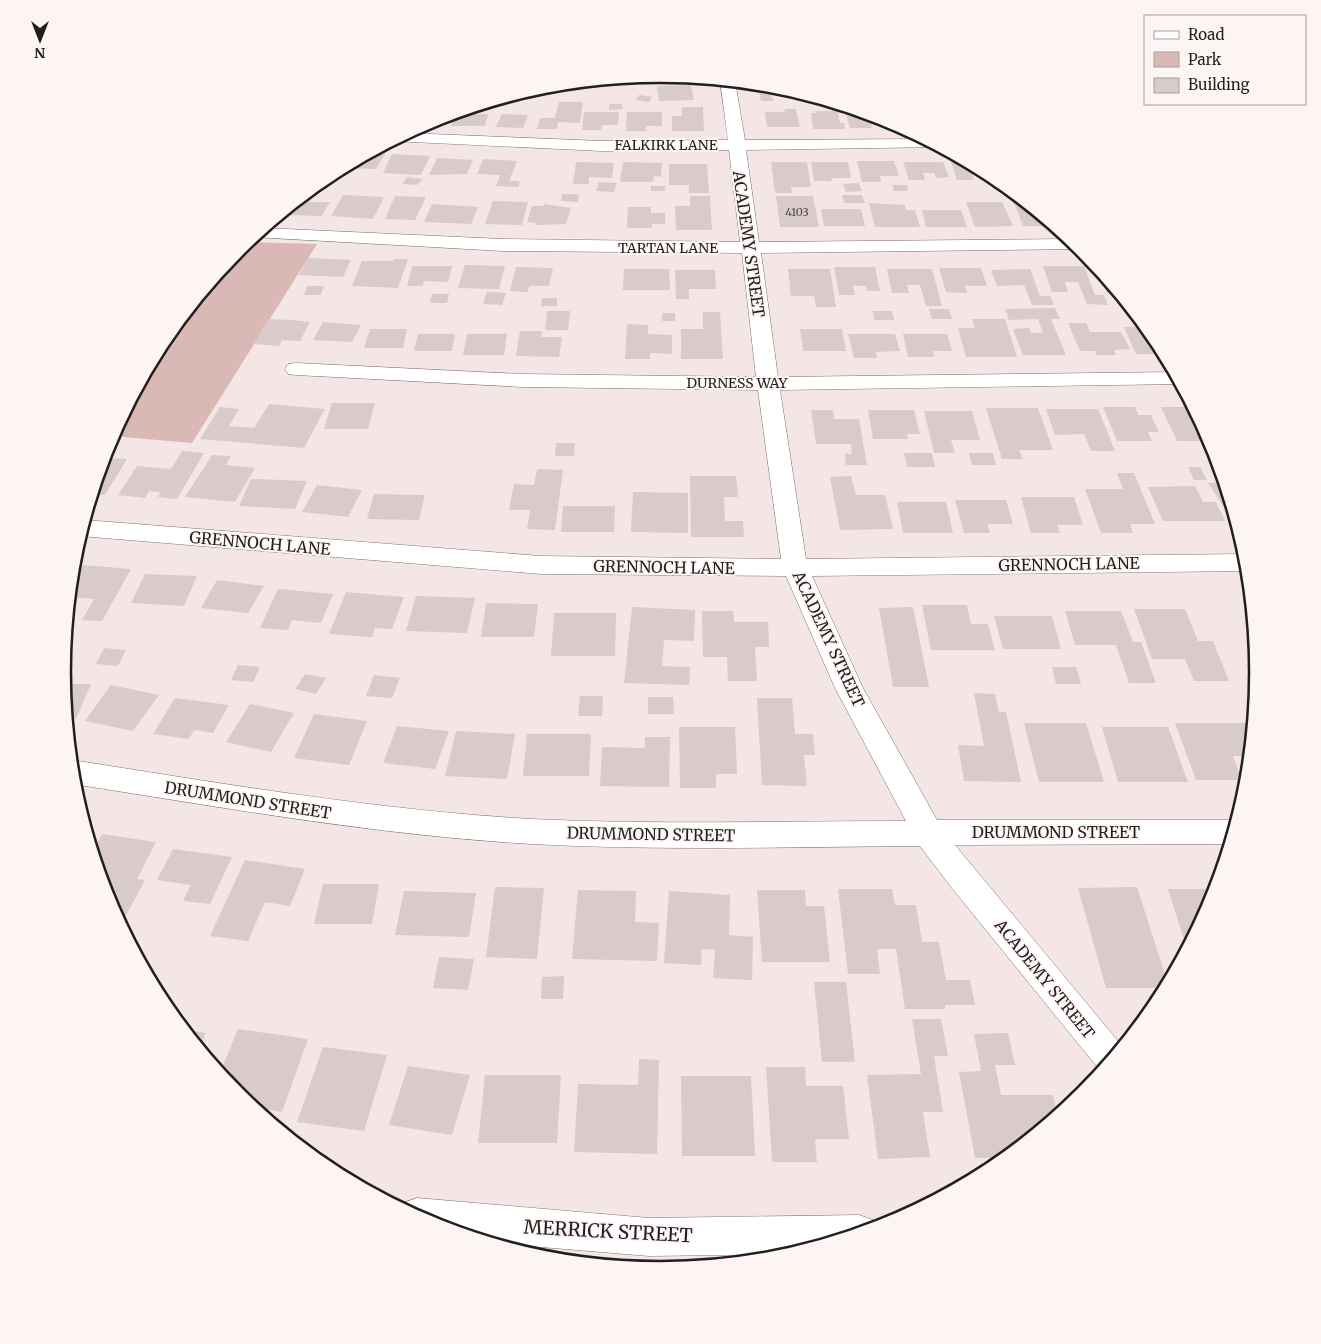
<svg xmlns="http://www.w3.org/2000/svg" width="1321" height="1344" viewBox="0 0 1321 1344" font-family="Merriweather,serif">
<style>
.green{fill:#dab8b6}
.building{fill:#d8cbca}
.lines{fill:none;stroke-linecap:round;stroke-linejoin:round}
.minor-casing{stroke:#7b6f6e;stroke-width:1}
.minor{fill:#fff;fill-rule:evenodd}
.labels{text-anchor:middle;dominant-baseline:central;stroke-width:4;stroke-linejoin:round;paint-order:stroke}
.far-number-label{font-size:11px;fill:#504a49}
.far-street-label{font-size:14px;fill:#231f1e;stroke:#fdf5f4}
.street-label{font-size:16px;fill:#231f1e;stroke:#fdf5f4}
.near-street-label{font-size:19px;fill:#231f1e;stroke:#fdf5f4}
.rim{fill:none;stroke:#231f1e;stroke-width:2.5}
</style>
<rect width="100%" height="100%" fill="#f4e6e5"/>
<path class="green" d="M 246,242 L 317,244 L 192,443 L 112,436 L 163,340 L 238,249 Z"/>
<path class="building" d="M 665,74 L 690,77 L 691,83 L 637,84 L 637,76 Z
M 579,82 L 584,86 L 533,97 L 528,92 L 545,88 L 543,86 L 546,85 Z
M 757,84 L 790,89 L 791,95 L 777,95 L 775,90 L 768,90 L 774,101 L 761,101 Z
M 691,85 L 694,100 L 659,101 L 657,86 Z
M 797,91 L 822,99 L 822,100 L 799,100 Z
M 639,95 L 652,97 L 649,102 L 636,100 Z
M 499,100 L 497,107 L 480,107 L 481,105 Z
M 559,102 L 583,102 L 580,123 L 558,122 L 557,129 L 537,129 L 540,118 L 555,118 Z
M 609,104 L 622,104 L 623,109 L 609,110 Z
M 682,107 L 703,107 L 704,131 L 672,131 L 672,116 L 682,116 Z
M 784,109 L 796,109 L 800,127 L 767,127 L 765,112 L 785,112 Z
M 464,110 L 470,110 L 469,114 L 488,114 L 485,126 L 451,126 L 456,112 Z
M 815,111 L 838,111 L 840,123 L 844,123 L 845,129 L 813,129 L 811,113 L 816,113 Z
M 584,112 L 619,112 L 618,125 L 602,125 L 601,130 L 582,130 Z
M 627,112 L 662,112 L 662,126 L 646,126 L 646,131 L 626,131 Z
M 846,113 L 868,113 L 871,117 L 884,118 L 886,124 L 871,124 L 872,128 L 850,128 Z
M 502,114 L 528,115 L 523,128 L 496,127 Z
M 445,116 L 442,124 L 424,123 L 432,119 Z
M 368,153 L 385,154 L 376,169 L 340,168 Z
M 392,154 L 430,156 L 421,175 L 383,173 Z
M 437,158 L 473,160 L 467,174 L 429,175 Z
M 483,159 L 517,161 L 509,181 L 520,181 L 518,187 L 496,186 L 500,175 L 477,174 Z
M 857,161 L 894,161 L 899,176 L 880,176 L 881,182 L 862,182 Z
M 951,161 L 967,161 L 992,175 L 972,175 L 974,180 L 957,180 Z
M 576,162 L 614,163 L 612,178 L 589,177 L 589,184 L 573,184 Z
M 623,162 L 662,163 L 661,177 L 654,176 L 653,182 L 620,182 Z
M 771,162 L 807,162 L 811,187 L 791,187 L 792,193 L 775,193 Z
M 811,162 L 848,162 L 851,178 L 831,178 L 832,181 L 814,181 Z
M 903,162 L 943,162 L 949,177 L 936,178 L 934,173 L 923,173 L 925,180 L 909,180 Z
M 669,164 L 707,164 L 709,193 L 689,193 L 689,185 L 669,185 Z
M 407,177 L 423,179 L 417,185 L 402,184 Z
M 599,182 L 617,183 L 614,192 L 596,191 Z
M 859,183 L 862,191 L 846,192 L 843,184 Z
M 892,185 L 907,185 L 908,191 L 894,191 Z
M 651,186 L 665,186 L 665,191 L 651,191 Z
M 305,194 L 314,194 L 309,202 L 330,202 L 322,216 L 286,215 L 291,205 Z
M 562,194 L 579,194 L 578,202 L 561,201 Z
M 343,195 L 384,197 L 373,219 L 331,216 Z
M 842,195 L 862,195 L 865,203 L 844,203 Z
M 395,196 L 426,197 L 415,220 L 385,219 Z
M 690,196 L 710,196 L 712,230 L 676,230 L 675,206 L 690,206 Z
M 776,196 L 813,196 L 819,227 L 780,227 Z
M 493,201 L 528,202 L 522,225 L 485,224 Z
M 966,202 L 1002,202 L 1013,226 L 975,227 Z
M 869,203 L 905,205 L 906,210 L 915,210 L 920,227 L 875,227 Z
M 1014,203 L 1027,203 L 1055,226 L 1023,226 Z
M 432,204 L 478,207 L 471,224 L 424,222 Z
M 544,204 L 571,208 L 566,224 L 536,225 L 536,223 L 527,222 L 532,206 L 544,206 Z
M 628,207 L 651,207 L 651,213 L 665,213 L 665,224 L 652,224 L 652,228 L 627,228 Z
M 821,209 L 861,209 L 865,226 L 824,226 Z
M 922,210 L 961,210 L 967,227 L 926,227 Z
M 308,258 L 351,260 L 343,277 L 299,275 Z
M 394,259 L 408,259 L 398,288 L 352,286 L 362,261 L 393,261 Z
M 465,265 L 505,266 L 499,289 L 458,288 Z
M 1094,265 L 1097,265 L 1119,293 L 1107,293 Z
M 412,266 L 452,266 L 448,282 L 424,281 L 423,286 L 407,286 Z
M 1043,266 L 1084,266 L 1095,295 L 1104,295 L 1108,305 L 1087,304 L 1078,282 L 1065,282 L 1068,292 L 1052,292 Z
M 516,267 L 553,268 L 549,286 L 529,286 L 528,292 L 510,291 Z
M 834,267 L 875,267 L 880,291 L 867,291 L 866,286 L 853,286 L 855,295 L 839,295 Z
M 939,268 L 981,268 L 987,286 L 965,286 L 967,293 L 946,292 Z
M 624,269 L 669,269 L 670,290 L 623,290 Z
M 788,269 L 830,269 L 836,307 L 816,307 L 814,296 L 791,296 Z
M 887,269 L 932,269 L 942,306 L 926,306 L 920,285 L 907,285 L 909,293 L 892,293 Z
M 1030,269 L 1040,296 L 1050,296 L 1054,305 L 1032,305 L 1024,285 L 997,286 L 991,270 Z
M 675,270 L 715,270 L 716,289 L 689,289 L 689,299 L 676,299 Z
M 307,286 L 324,286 L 321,295 L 304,295 Z
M 487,292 L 506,293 L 502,305 L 483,304 Z
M 432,294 L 449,294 L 447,303 L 430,303 Z
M 542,298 L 557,298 L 557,306 L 541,306 Z
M 1055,308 L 1060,319 L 1051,319 L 1066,355 L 1023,355 L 1013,329 L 1029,328 L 1031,333 L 1043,333 L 1038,319 L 1009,320 L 1005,309 Z
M 929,309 L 949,309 L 952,319 L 932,319 Z
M 547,311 L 570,311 L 568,330 L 545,330 Z
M 873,311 L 892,311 L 894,320 L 874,320 Z
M 703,312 L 720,312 L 723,359 L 681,359 L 681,329 L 703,329 Z
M 662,313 L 675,313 L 675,321 L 662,321 Z
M 268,319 L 292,320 L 310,322 L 300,341 L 282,340 L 279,346 L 254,344 Z
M 972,319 L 1005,319 L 1017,357 L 966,357 L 958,328 L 975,328 Z
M 323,322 L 361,325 L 352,342 L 313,340 Z
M 1068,323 L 1086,323 L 1090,332 L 1121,332 L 1130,349 L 1114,350 L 1116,355 L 1096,355 L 1095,351 L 1080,351 Z
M 627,324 L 648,325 L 648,334 L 672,335 L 672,354 L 650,353 L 650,359 L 625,359 Z
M 1124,327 L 1148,327 L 1162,348 L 1153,348 L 1156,354 L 1136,354 Z
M 370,329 L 407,329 L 403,348 L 364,348 Z
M 800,329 L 842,329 L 846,351 L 803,351 Z
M 520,331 L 542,331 L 541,337 L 562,337 L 559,357 L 516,356 Z
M 418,334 L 455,334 L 452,351 L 414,351 Z
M 467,334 L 507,334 L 504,355 L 463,355 Z
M 848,334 L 895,334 L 900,351 L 876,352 L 877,358 L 854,358 Z
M 903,334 L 947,334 L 952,351 L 933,351 L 934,357 L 908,357 Z
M 332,403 L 375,403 L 368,429 L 324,429 Z
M 269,404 L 325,409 L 304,448 L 200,439 L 220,407 L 239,409 L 229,426 L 254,428 Z
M 1103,407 L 1135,407 L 1138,415 L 1151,415 L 1159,432 L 1148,432 L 1152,441 L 1117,441 Z
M 1161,407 L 1194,407 L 1213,443 L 1219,461 L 1216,461 L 1206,441 L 1177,441 Z
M 986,408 L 1038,408 L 1053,450 L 1019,450 L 1023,459 L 1002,459 Z
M 1046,409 L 1098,409 L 1115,451 L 1091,451 L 1084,434 L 1055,435 Z
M 811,410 L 833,410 L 834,419 L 859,419 L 867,465 L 846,465 L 845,454 L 852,454 L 851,444 L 816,444 Z
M 868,410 L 914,410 L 920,434 L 907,434 L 908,439 L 873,439 Z
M 924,411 L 972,411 L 980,440 L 951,440 L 955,453 L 934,453 Z
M 556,443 L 575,443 L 574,456 L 555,456 Z
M 182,451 L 204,453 L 177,499 L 158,497 L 161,492 L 149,491 L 145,498 L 118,495 L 137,466 L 171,469 Z
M 904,453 L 932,453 L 935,467 L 907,467 Z
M 969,453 L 993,453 L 996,465 L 972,465 Z
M 212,455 L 231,456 L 226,465 L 255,468 L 235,502 L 185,497 Z
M 107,458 L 127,459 L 105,495 L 92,495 L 101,466 Z
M 1188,467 L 1200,467 L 1207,480 L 1194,480 Z
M 537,469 L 563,470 L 555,530 L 527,529 L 530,510 L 509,510 L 514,484 L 534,485 Z
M 1117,473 L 1134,473 L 1155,524 L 1130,524 L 1133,533 L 1101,533 L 1085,489 L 1123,489 Z
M 690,476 L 736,476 L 738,497 L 724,497 L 725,521 L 743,521 L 744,537 L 691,537 Z
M 851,476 L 856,495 L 885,495 L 893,529 L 840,530 L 830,477 Z
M 251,479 L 307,481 L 295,509 L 239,506 Z
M 1225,482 L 1229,496 L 1236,518 L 1231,518 L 1208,483 Z
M 317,485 L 362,490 L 348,517 L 302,512 Z
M 1195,486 L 1203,502 L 1216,502 L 1225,521 L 1163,521 L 1148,487 Z
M 633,492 L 688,493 L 688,533 L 631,532 Z
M 374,494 L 425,495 L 419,520 L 367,519 Z
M 1021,497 L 1074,497 L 1083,525 L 1057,525 L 1060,533 L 1031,533 Z
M 955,500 L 1006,500 L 1013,524 L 987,524 L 990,533 L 964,533 Z
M 897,502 L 946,502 L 953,533 L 903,533 Z
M 563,506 L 615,506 L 614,532 L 561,532 Z
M 83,565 L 131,569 L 102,621 L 82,620 L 94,599 L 70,597 L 71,585 Z
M 145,574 L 197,576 L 184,606 L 131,603 Z
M 217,580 L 264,586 L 248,613 L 201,608 Z
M 278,589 L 333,594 L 321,623 L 292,620 L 288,630 L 260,628 Z
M 346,592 L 404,597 L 392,629 L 375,628 L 372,637 L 329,634 Z
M 416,596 L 475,598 L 467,633 L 406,631 Z
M 486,603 L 538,604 L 534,637 L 481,637 Z
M 922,605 L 967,605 L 971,624 L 988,624 L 995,650 L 931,650 Z
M 632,607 L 695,610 L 694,641 L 664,640 L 662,666 L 690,667 L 689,685 L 624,683 Z
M 913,607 L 929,687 L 893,687 L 879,608 Z
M 1134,609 L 1185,609 L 1198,641 L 1213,641 L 1229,681 L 1194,681 L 1185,659 L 1152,659 Z
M 702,611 L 733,611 L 734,622 L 768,622 L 769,647 L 755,647 L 757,681 L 728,681 L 727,657 L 703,657 Z
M 1065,611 L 1121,611 L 1133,642 L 1141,642 L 1156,683 L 1129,683 L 1116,645 L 1075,645 Z
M 554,613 L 616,613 L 615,656 L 551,656 Z
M 994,616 L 1052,616 L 1061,649 L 1003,649 Z
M 104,648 L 126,650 L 118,666 L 96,664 Z
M 238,665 L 260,667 L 253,682 L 231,680 Z
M 1052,667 L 1076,667 L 1081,684 L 1056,684 Z
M 305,674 L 326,678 L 316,694 L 295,689 Z
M 374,675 L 400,678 L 392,698 L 366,696 Z
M 64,684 L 91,684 L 76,719 L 67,719 Z
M 111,685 L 159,695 L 133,731 L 85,721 Z
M 974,693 L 995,694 L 999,712 L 1006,712 L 1021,782 L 964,781 L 958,745 L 984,746 Z
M 580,696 L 603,696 L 602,716 L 578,716 Z
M 648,697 L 673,697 L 674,714 L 648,714 Z
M 175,698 L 229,705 L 213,733 L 194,730 L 189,739 L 153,734 Z
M 757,698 L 792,698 L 795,734 L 813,734 L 815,755 L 804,755 L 807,786 L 762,785 Z
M 250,704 L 294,713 L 271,752 L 226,742 Z
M 314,714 L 367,721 L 349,765 L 294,758 Z
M 1024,723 L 1086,723 L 1104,782 L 1039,782 Z
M 1175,723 L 1249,723 L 1253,732 L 1250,756 L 1233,756 L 1242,780 L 1196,780 Z
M 397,726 L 449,731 L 435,769 L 383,763 Z
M 679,727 L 735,727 L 737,774 L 716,774 L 716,788 L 680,788 Z
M 1102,727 L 1168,727 L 1188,782 L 1118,782 Z
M 456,731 L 515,734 L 507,779 L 445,776 Z
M 527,734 L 591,734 L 589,776 L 523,776 Z
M 645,737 L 670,737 L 669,787 L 600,786 L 602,747 L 645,748 Z
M 102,834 L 156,842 L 137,879 L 145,880 L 121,925 L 108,901 L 93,850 Z
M 173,849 L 232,857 L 210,904 L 183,901 L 191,885 L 157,880 Z
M 245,860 L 305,869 L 290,906 L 265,902 L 248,941 L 210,936 Z
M 323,884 L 379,884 L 372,924 L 314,924 Z
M 495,887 L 544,888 L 537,959 L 486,957 Z
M 1137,887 L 1168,984 L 1167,988 L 1106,988 L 1078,888 Z
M 838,889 L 892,889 L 895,905 L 916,905 L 922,942 L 939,942 L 946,980 L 970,980 L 975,1005 L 945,1005 L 945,1009 L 905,1009 L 896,949 L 877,949 L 880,974 L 848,974 Z
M 1168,889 L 1217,889 L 1213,901 L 1189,946 L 1186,946 Z
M 578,890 L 636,891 L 635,922 L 659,923 L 657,961 L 572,959 Z
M 757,890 L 805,890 L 806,906 L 824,906 L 830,962 L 762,962 Z
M 404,891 L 476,893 L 469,937 L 395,935 Z
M 669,891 L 730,895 L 729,935 L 753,937 L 752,980 L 713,978 L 715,950 L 702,949 L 701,965 L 664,963 Z
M 439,957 L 474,959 L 468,990 L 433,988 Z
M 564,976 L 563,999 L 541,999 L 542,977 Z
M 814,982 L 846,982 L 855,1062 L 822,1062 Z
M 912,1019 L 941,1019 L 948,1056 L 934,1056 L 943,1112 L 923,1112 L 930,1157 L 878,1159 L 867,1075 L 921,1074 Z
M 183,1029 L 206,1033 L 199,1048 Z
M 238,1029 L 308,1039 L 282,1112 L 253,1107 L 237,1095 L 220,1073 Z
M 1008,1033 L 1015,1065 L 995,1065 L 1001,1095 L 1053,1095 L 1057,1116 L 1007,1158 L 975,1158 L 959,1072 L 981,1071 L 974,1034 Z
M 323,1047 L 387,1055 L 364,1131 L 297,1122 Z
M 639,1059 L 659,1060 L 657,1154 L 574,1152 L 578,1084 L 638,1085 Z
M 408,1066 L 470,1075 L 452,1135 L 389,1125 Z
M 766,1067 L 805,1067 L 806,1086 L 843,1086 L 849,1139 L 815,1139 L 817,1162 L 772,1162 Z
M 485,1075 L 561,1075 L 557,1143 L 478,1143 Z
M 681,1076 L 751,1076 L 755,1156 L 682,1156 Z"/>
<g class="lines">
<defs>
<path id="minor" d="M 720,80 L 735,81 L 745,140 L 926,139 L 941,147 L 746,150 L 759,242 L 1071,239 L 1083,249 L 761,253 L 778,377 L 1175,372 L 1181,384 L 780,390 L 806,559 L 1246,554 L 1248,571 L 812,576 L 863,688 L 937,820 L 1238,820 L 1230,844 L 955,845 L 1123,1047 L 1102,1073 L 951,887 L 920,846 C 790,847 660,851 531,844 C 377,835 226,808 73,784 L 72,760 C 225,784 377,810 531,819 C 656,825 781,821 906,821 L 835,688 L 786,576 L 541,574 L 80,536 L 85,520 L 541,556 L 781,559 L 758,390 L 522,387 L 296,375 L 288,374 L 285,369 L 288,364 L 296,363 L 522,374 L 756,377 L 742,253 L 503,251 L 252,237 L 264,228 L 503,239 L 740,242 L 729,150 L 602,151 L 391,141 L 406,133 L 602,141 L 728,140 Z
M 417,1198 L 649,1218 L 859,1215 L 873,1220 L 876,1229 L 791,1254 L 649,1256 L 492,1243 L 431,1224 L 401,1208 L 403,1203 Z"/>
</defs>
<use href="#minor" class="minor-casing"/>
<use href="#minor" class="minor"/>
</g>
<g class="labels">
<g class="far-number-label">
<text x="797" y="212">4103</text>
</g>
<g class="far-street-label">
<text x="666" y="145">FALKIRK LANE</text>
<text x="668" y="248">TARTAN LANE</text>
<text x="737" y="383">DURNESS WAY</text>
</g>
<g class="street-label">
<text transform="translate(749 244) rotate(82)">ACADEMY STREET</text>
<text transform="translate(260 543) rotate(5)">GRENNOCH LANE</text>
<text transform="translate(1069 564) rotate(-1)">GRENNOCH LANE</text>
<text transform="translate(664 567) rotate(1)">GRENNOCH LANE</text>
<text transform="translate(829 639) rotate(65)">ACADEMY STREET</text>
<text transform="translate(248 800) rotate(9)">DRUMMOND STREET</text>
<text x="1056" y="832">DRUMMOND STREET</text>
<text transform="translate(651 834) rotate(1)">DRUMMOND STREET</text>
<text transform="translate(1045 979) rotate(51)">ACADEMY STREET</text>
</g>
<g class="near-street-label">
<text transform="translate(608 1231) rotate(3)">MERRICK STREET</text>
</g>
</g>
<path d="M0 0H1321V1344H0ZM71 672a589 589 0 1 1 1178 0a589 589 0 1 1-1178 0Z" fill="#fdf5f4" fill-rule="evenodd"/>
<path class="rim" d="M71 672a589 589 0 1 1 1178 0a589 589 0 1 1-1178 0Z"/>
<rect x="1144" y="15" width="162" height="90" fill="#fdf5f4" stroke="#a69f9e"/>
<rect x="1154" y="31" width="25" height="8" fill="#ffffff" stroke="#a69f9e"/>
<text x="1188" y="40" font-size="15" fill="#231f1e">Road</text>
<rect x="1154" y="52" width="25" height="15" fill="#dab8b6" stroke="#a69f9e"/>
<text x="1188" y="65" font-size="15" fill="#231f1e">Park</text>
<rect x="1154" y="78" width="25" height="15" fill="#d8cbca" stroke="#a69f9e"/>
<text x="1188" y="90" font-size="15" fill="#231f1e">Building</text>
<g transform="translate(40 40) rotate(180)" stroke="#fdf5f4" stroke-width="4" paint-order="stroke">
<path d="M0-4L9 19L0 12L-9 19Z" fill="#231f1e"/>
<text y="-8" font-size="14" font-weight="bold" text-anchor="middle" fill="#231f1e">N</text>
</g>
</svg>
